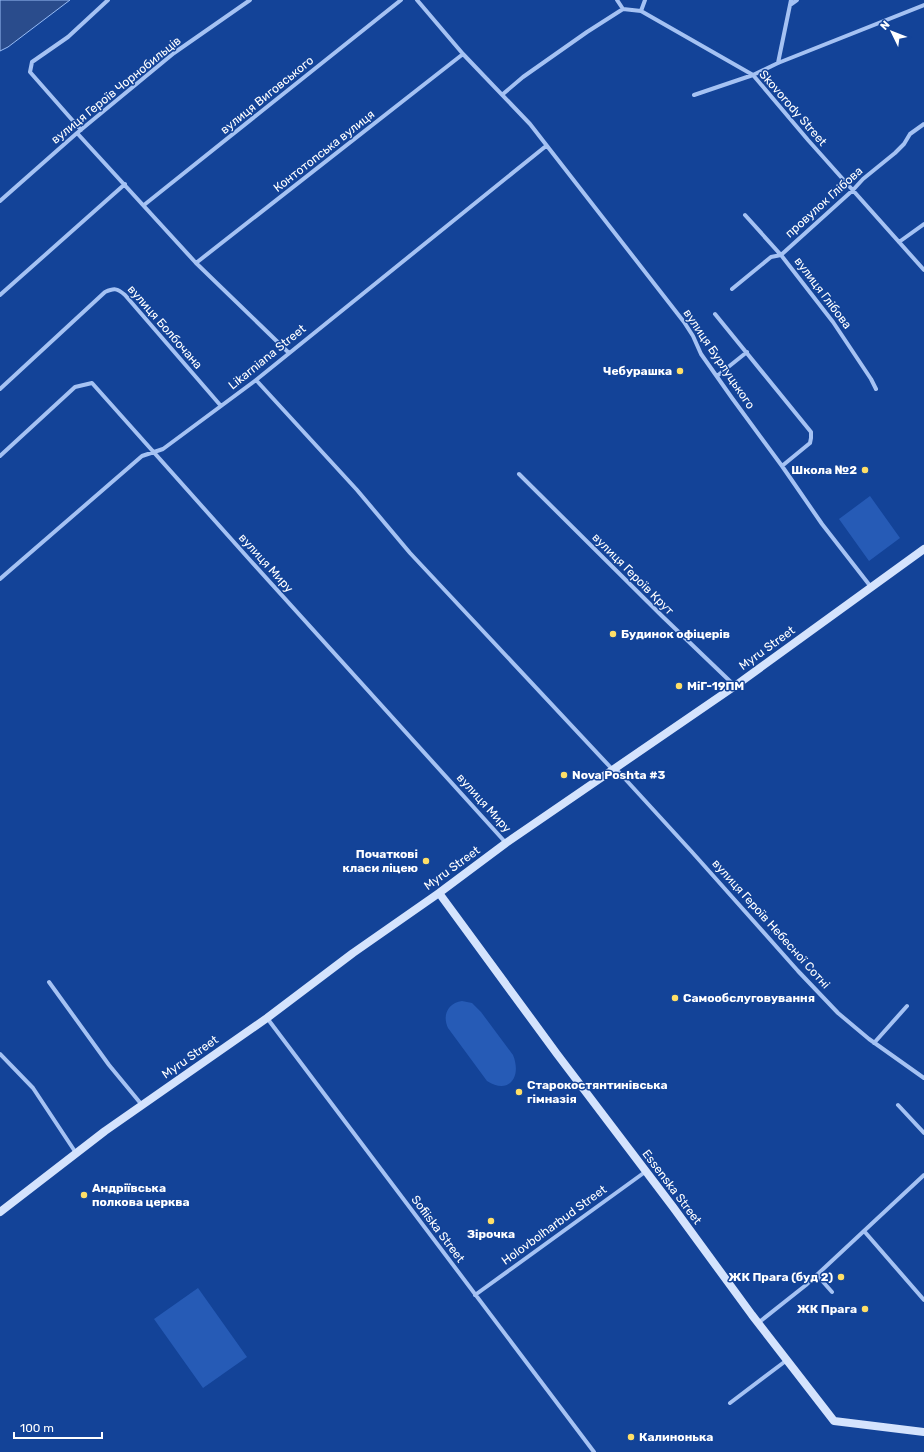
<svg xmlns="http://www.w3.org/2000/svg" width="924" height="1452" viewBox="0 0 924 1452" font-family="Rubik,sans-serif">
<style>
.green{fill:#265bb6}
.water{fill:#2a4c8c;stroke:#97bcf6}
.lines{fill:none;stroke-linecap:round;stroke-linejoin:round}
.street{stroke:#a5c2f3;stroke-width:4}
.secondary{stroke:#d4e3fd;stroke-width:8}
.poi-dot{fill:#ffdf67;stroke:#134398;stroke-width:1.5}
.labels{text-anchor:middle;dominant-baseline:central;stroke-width:3;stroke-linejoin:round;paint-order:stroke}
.street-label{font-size:12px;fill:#fff;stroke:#134398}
.poi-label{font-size:12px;font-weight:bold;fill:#fff;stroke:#134398;text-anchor:start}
</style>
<rect width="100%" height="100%" fill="#134398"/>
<path class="green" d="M 870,496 L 900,538 L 869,561 L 839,519 Z
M 462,1001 L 472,1003 L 481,1012 L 513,1055 C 522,1077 509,1095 487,1081 L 448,1028 C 442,1015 448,1003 462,1001 Z
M 198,1288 L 247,1357 L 203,1388 L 154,1319 Z"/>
<path class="water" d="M 0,0 L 70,0 L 8,47 L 0,51 Z"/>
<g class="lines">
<path class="street" d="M 417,0 L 463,54 L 530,124 L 684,322 L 693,336 L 701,354 L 732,398 L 782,466 L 822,524 L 871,587
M 617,0 L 623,9 L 641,11 L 753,75 L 808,140 L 924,270
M 790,5 L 797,0
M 641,11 L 645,0
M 778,63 L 791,0
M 503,94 L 523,77 L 587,32 L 623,9
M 694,95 L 753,75 L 778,63 L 924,5
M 81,130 L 30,72 L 32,62 L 68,37 L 108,0
M 77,133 L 196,263 L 289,353
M 0,201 L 77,133 L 174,53 L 250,0
M 144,205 L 401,0
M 745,215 L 781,255 L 833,322 L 871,379 L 876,389
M 899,242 L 924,224
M 196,263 L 463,54
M 732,289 L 771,257 L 781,255 L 853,190 L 863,179 L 895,153 L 904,144 L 910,134 L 924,124
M 0,295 L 125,184
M 715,314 L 811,432 L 811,438 L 810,443 L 782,466
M 717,376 L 747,352
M 256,380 L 357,490 L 410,553 L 613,770
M 0,389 L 105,292 C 114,288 117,288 125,295 L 221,406
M 0,456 L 75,387 L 92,383 L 249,559 L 506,843
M 519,474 L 662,616 L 735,686
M 0,579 L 142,456 L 163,449 L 256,380 L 546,146
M 616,769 L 692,852 L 798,971 L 838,1013 L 869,1039 L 924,1078
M 49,982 L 109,1065 L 142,1105
M 267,1018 L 594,1452
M 874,1043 L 907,1006
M 0,1054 L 33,1088 L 76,1153
M 898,1105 L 924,1133
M 864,1231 L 924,1300
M 817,1275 L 832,1292
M 475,1295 L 645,1172
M 758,1323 L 806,1285 L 924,1175
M 730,1403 L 787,1360"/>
<path class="secondary" d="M 439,893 L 557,1054 L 673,1207 L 752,1315 L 834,1421 L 924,1432
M 0,1212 L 105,1131 L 267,1018 L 353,953 L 439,893 L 506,843 L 735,686 L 924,549"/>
</g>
<g class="poi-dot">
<circle cx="680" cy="371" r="4"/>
<circle cx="865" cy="470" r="4"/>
<circle cx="613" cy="634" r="4"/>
<circle cx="679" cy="686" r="4"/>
<circle cx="564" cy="775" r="4"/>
<circle cx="426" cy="861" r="4"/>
<circle cx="675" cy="998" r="4"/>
<circle cx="519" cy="1092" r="4"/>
<circle cx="84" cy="1195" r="4"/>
<circle cx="491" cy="1221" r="4"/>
<circle cx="841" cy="1277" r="4"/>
<circle cx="865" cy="1309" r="4"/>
<circle cx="631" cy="1437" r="4"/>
</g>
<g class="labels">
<g class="street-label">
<text transform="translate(116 90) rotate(-39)">вулиця Героїв Чорнобильців</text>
<text transform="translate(267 95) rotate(-39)">вулиця Виговського</text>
<text transform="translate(793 108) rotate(49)">Skovorody Street</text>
<text transform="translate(324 151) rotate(-38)">Контотопська вулиця</text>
<text transform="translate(824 202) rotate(-42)">провулок Глібова</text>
<text transform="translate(823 293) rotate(53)">вулиця Глібова</text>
<text transform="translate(165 327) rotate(49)">вулиця Болбочана</text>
<text transform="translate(267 357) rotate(-39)">Likarniana Street</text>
<text transform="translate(719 359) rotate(56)">вулиця Бурлуцького</text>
<text transform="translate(266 563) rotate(48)">вулиця Миру</text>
<text transform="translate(633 574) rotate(45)">вулиця Героїв Крут</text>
<text transform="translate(767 648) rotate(-36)">Myru Street</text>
<text transform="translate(484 803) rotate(48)">вулиця Миру</text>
<text transform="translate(452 868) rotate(-36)">Myru Street</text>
<text transform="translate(771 924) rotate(48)">вулиця Героїв Небесної Сотні</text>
<text transform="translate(190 1057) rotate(-35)">Myru Street</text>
<text transform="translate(672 1187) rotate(53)">Essenska Street</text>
<text transform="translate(554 1225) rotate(-36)">Holovbolharbud Street</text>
<text transform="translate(438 1229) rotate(53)">Sofiiska Street</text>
</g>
<g class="poi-label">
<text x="672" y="371" text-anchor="end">Чебурашка</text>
<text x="857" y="470" text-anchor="end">Школа №2</text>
<text x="621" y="634">Будинок офіцерів</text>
<text x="687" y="686">МіГ-19ПМ</text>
<text x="572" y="775">Nova Poshta #3</text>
<text x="418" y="854" text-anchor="end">Початкові<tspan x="418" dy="14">класи ліцею</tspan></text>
<text x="683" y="998">Самообслуговування</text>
<text x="527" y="1085">Старокостянтинівська<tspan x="527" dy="14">гімназія</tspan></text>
<text x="92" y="1188">Андріївська<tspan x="92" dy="14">полкова церква</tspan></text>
<text x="491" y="1234" text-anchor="middle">Зірочка</text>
<text x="833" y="1277" text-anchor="end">ЖК Прага (буд 2)</text>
<text x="857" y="1309" text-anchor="end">ЖК Прага</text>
<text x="639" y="1437">Калинонька</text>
</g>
</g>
<g transform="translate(892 32) rotate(313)" stroke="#134398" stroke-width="3" paint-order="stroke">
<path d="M0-3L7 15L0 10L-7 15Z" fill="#ffffff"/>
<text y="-6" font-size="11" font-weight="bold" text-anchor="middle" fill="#ffffff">N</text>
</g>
<path d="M14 1432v6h88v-6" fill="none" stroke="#ffffff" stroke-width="2"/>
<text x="20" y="1432" font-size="12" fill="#ffffff" stroke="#134398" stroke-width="3" paint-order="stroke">100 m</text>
</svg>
